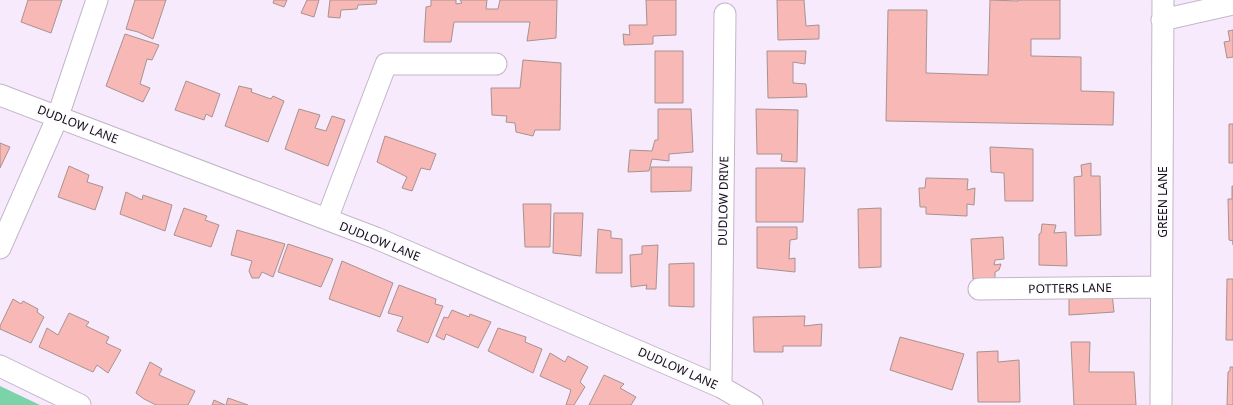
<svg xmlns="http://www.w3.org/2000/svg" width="1233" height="405" viewBox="0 0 1233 405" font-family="'Noto Sans',sans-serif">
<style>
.green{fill:#7bd4a7}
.building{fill:#f8b8b5;stroke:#a89290}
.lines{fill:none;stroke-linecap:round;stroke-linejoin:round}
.minor-casing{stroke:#c2b6c8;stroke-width:23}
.minor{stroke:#fff;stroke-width:21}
.labels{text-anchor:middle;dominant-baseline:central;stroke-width:4;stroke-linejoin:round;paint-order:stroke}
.street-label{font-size:12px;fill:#110d13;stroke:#fdfbff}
</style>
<rect width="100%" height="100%" fill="#f6eafc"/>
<path class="green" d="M 0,386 L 40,405 L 0,405 Z"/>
<path class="building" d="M 28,0 L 62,0 L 51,33 L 21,22 Z
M 135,0 L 166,0 L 153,39 L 138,32 L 126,29 Z
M 274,0 L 287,0 L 284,7 L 273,3 Z
M 307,0 L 319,0 L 314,17 L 301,13 Z
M 330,0 L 377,0 L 376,4 L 358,5 L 357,9 L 341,10 L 340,18 L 328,17 Z
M 431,0 L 456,0 L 456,4 L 462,3 L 460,0 L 487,0 L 486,9 L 498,9 L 500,0 L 557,0 L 556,38 L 527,41 L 530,22 L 454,22 L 451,42 L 424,42 L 426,7 L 431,6 Z
M 646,0 L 676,0 L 676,35 L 653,36 L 653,44 L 624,45 L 623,34 L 630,35 L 629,25 L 647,25 Z
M 777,0 L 804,0 L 806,26 L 819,25 L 819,39 L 778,40 Z
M 990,0 L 1018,1 L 1018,0 L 1060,0 L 1060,39 L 1031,39 L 1031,56 L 1081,57 L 1081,91 L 1114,92 L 1113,125 L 886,121 L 888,10 L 927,10 L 926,73 L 988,75 Z
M 1233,30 L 1233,57 L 1227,58 L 1224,42 L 1230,41 L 1228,31 Z
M 125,34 L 159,45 L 152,60 L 147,59 L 140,84 L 150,88 L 143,102 L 106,86 Z
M 655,51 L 683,51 L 683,103 L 655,103 Z
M 767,51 L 806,51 L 805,64 L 793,62 L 793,83 L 806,84 L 807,97 L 768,98 Z
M 523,60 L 561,63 L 560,130 L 535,130 L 533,136 L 516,132 L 515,123 L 506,122 L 507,116 L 492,115 L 491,88 L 520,88 Z
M 186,81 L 220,94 L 212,117 L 206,114 L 204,120 L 175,110 Z
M 239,86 L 252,89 L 251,92 L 271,99 L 273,96 L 284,101 L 268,142 L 225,126 Z
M 299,109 L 320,115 L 315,128 L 326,131 L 332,116 L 345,120 L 328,166 L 285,149 Z
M 658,109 L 691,109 L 693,152 L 669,154 L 669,161 L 652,159 L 649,171 L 628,172 L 630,150 L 652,151 L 655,140 L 658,140 Z
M 756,109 L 798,110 L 797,162 L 781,161 L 782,154 L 757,154 Z
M 1229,124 L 1233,124 L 1233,163 L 1229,163 Z
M 385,136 L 436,154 L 430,170 L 421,168 L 412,191 L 402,188 L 407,177 L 377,162 Z
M 0,143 L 10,147 L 0,168 Z
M 990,147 L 1033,149 L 1033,201 L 1005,201 L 1004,173 L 991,172 Z
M 1091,163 L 1091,176 L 1100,176 L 1101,235 L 1075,236 L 1074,177 L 1082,176 L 1081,165 Z
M 69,166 L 89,175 L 87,182 L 103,187 L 95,210 L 58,197 Z
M 651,167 L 692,167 L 691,191 L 651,192 Z
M 756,168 L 805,168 L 803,222 L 756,222 Z
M 926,178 L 968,179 L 967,190 L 975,188 L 974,205 L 967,204 L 967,216 L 926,214 L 926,207 L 920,207 L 919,188 L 925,188 Z
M 1232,186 L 1233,186 L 1233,245 L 1233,241 L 1229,240 L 1228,199 L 1232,199 Z
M 126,192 L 142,200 L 143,195 L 172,205 L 165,231 L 120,214 Z
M 523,204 L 551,204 L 550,247 L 525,247 Z
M 184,208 L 207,216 L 205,220 L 219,225 L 211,247 L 174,235 Z
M 881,208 L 881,267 L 859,268 L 858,209 Z
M 554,213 L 583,213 L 581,256 L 553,253 Z
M 1042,224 L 1056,225 L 1054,233 L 1066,232 L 1067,266 L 1039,265 L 1039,234 L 1041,233 Z
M 757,227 L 797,227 L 797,239 L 790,240 L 789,259 L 795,258 L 795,272 L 757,268 Z
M 598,229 L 611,231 L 611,238 L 622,239 L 622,273 L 596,273 Z
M 237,230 L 285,244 L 273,277 L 262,272 L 259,278 L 252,278 L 249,271 L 252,261 L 231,255 Z
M 1003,237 L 1004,259 L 995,260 L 994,265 L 1001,264 L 999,270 L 995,272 L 995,279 L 973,279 L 971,239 Z
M 288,244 L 333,259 L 321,287 L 278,272 Z
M 658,245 L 656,289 L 646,289 L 647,285 L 631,287 L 630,255 L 642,254 L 642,246 Z
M 342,261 L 393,283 L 380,317 L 329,299 Z
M 694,263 L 694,307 L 669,306 L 669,264 Z
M 1227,279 L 1233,279 L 1233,340 L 1226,340 Z
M 399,285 L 436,299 L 435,304 L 443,306 L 428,343 L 397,331 L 403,317 L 388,313 Z
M 1112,293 L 1114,312 L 1069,315 L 1069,294 Z
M 13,299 L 21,304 L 23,301 L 38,309 L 37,312 L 44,317 L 31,343 L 0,329 L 0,326 Z
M 452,310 L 469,317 L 470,314 L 491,322 L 478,348 L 446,334 L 444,340 L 436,336 L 444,317 L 448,318 Z
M 69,313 L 89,322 L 86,326 L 109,337 L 106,343 L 121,350 L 108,373 L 97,365 L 93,372 L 39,347 L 47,328 L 58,335 Z
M 805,316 L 804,326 L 822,324 L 821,346 L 783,346 L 783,352 L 754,352 L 753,317 Z
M 498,328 L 526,337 L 525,342 L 542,349 L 533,373 L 488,351 Z
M 900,337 L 964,354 L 952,390 L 890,370 Z
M 1071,342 L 1090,342 L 1089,372 L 1134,372 L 1136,405 L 1074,405 Z
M 998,351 L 998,362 L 1019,360 L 1020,402 L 978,402 L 977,352 Z
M 550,353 L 565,362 L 568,356 L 588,367 L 580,382 L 585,387 L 574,405 L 566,405 L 571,390 L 540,376 Z
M 150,362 L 162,369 L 159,375 L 195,391 L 188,405 L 156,405 L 144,399 L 136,393 Z
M 1230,367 L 1233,367 L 1233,405 L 1227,405 L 1228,372 L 1230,371 Z
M 604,375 L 624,384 L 620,388 L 636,397 L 631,405 L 589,405 Z
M 228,398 L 248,405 L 226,405 Z
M 214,400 L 225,405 L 212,405 Z"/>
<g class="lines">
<defs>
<path id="minor" d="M 1162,20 L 1233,4
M 0,95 L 376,238 L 721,387 L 752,405
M 327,219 L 386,64 L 496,64
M 0,248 L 58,116 L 97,0
M 979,289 L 1161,287
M 0,366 L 80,405
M 721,387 L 725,14
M 1161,405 L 1163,0"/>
</defs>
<use href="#minor" class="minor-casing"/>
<use href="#minor" class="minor"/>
</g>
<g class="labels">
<g class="street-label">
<text transform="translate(78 124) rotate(21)">DUDLOW LANE</text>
<text transform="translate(723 201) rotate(-89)">DUDLOW DRIVE</text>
<text transform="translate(1162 202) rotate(-90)">GREEN LANE</text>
<text transform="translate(380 241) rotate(22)">DUDLOW LANE</text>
<text transform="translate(1070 288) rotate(-1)">POTTERS LANE</text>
<text transform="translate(678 368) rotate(24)">DUDLOW LANE</text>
</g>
</g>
</svg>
